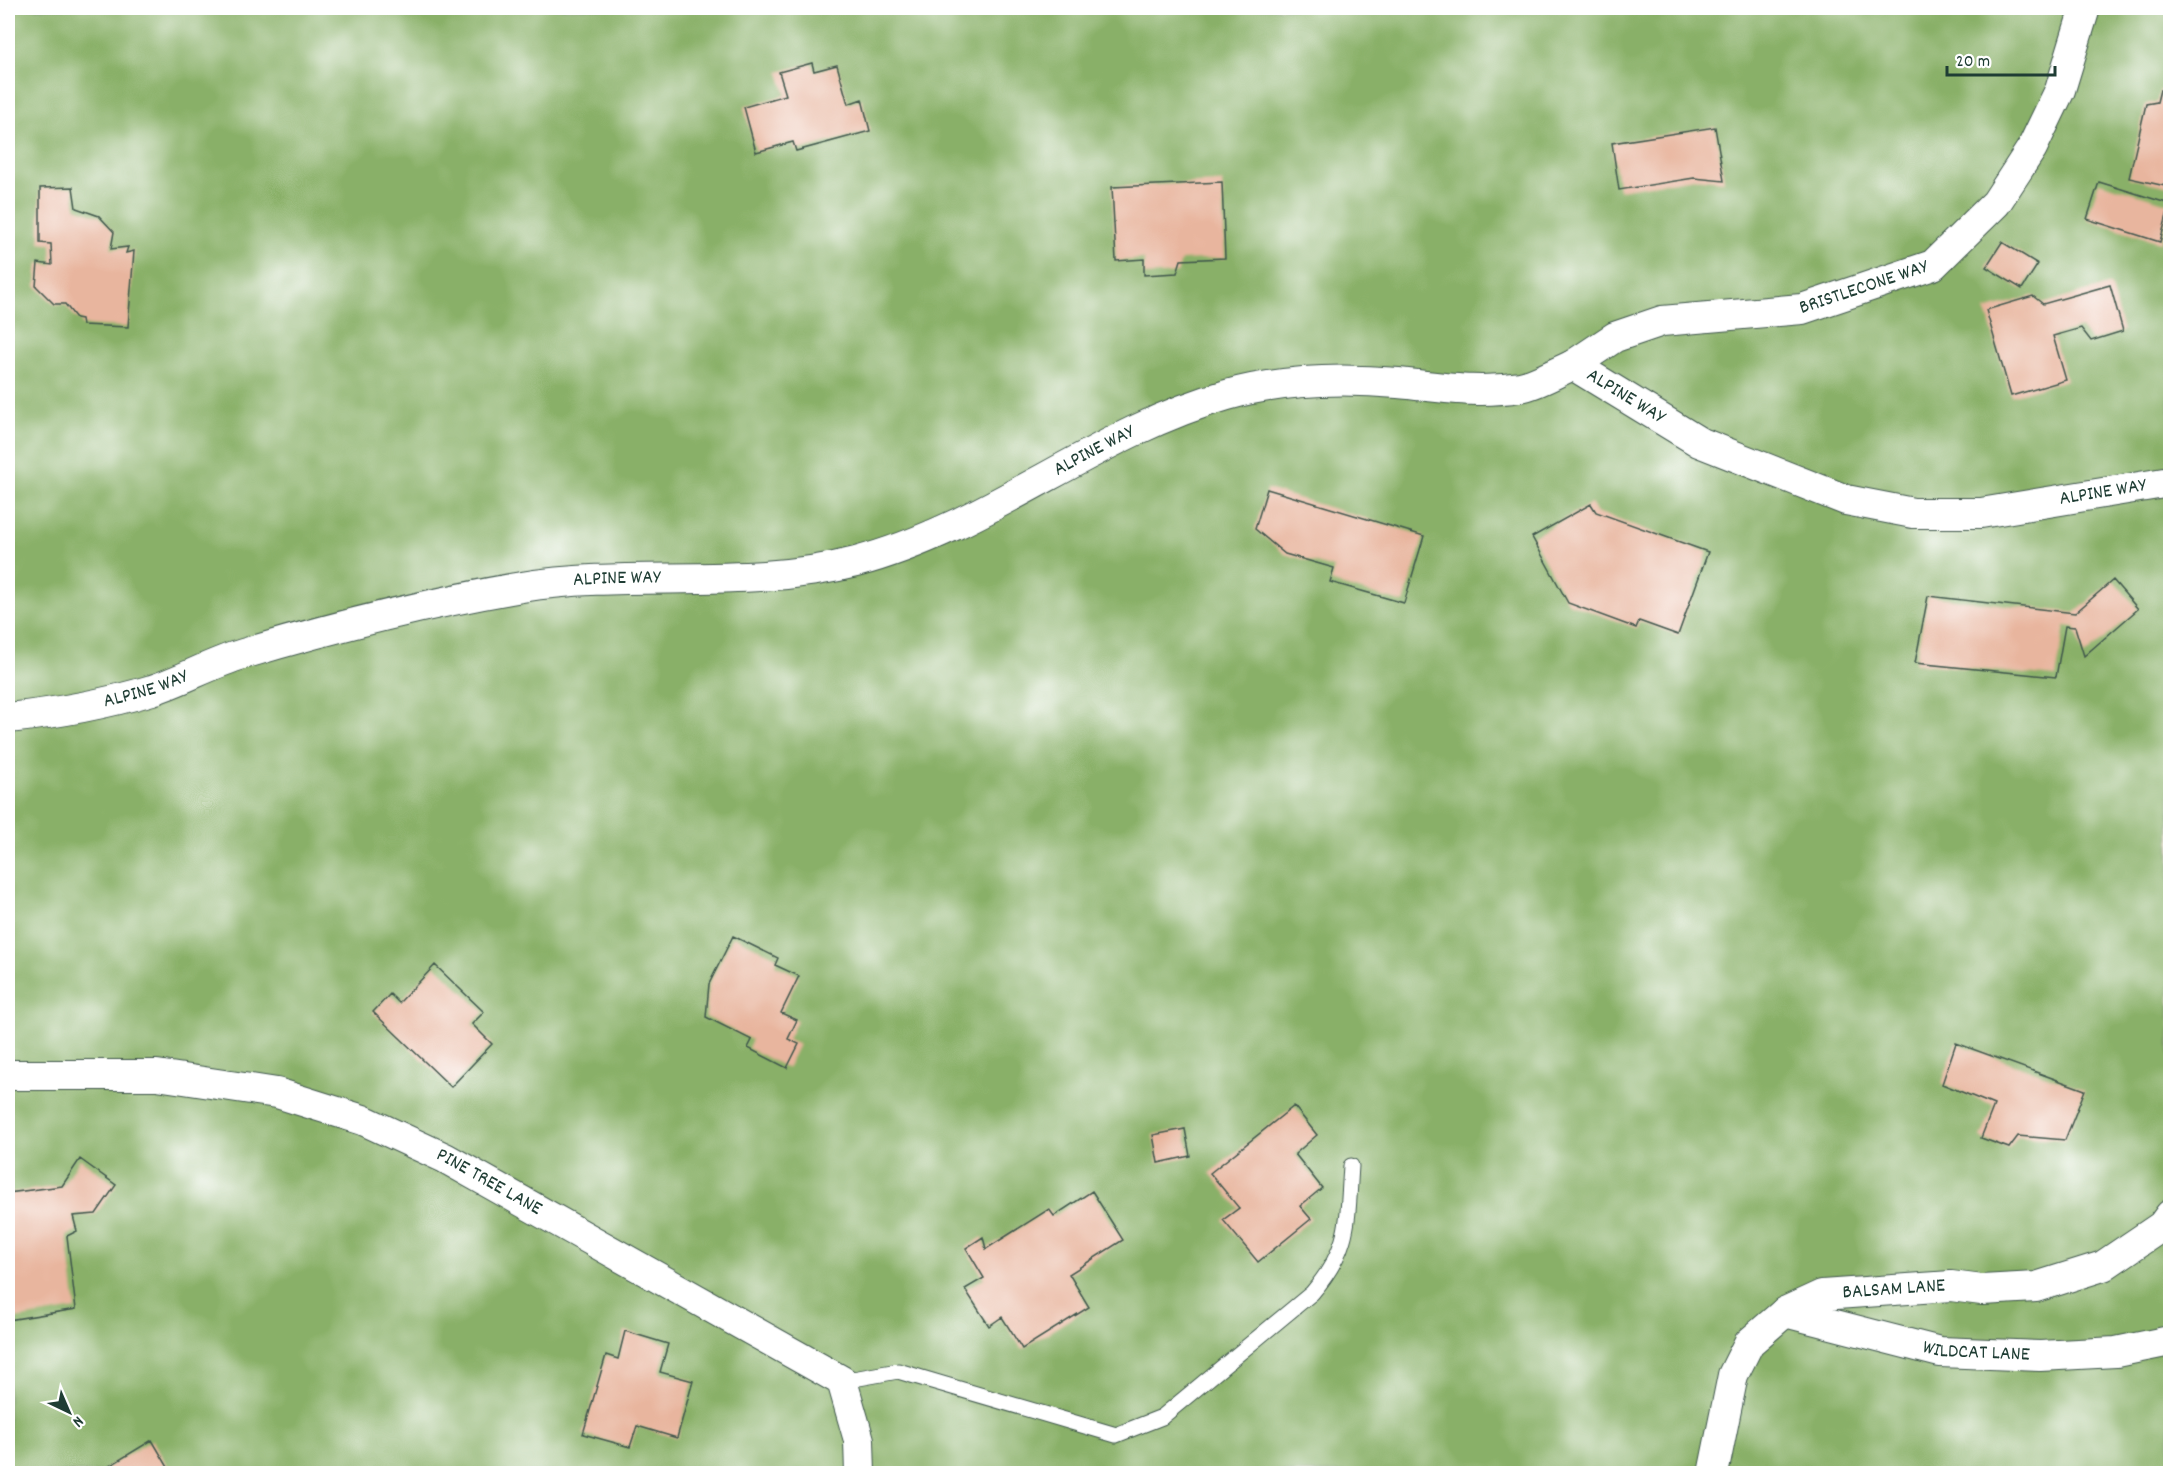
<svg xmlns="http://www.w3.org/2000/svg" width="2178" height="1481" viewBox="0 0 2178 1481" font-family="Dekko,sans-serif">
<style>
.forest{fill:#89b067;stroke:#54764e;stroke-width:1.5}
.building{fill:#e8b59e}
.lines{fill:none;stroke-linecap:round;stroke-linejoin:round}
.lane-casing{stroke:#3f564c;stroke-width:17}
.street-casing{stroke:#3f564c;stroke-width:32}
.lane{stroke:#fff;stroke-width:15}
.street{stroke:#fff;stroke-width:30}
.labels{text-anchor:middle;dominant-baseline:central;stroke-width:6;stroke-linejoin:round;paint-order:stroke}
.street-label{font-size:20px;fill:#1f3d34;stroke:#fff}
</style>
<rect width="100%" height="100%" fill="#fff"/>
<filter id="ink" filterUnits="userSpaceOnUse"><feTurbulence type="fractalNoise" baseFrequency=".0167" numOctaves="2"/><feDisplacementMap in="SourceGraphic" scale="12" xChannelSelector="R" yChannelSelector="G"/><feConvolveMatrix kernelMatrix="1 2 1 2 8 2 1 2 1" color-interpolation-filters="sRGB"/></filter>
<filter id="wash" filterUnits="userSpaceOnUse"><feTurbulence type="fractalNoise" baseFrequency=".008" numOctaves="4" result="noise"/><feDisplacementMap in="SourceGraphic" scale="24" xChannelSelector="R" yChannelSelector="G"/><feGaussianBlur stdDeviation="1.35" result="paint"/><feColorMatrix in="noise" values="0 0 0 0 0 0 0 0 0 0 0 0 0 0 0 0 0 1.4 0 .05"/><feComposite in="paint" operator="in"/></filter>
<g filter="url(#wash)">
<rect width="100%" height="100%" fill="#f6e6d1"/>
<path class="forest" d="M 8,8 L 2170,8 L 2170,1473 L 8,1473 Z"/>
<g id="blocks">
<path class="building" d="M 812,63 L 814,71 L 837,65 L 848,104 L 862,99 L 870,131 L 796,151 L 793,142 L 756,152 L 744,107 L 786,95 L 779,72 Z
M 2160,90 L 2170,92 L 2170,187 L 2129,178 L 2146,104 L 2157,102 Z
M 1715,127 L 1724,181 L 1694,178 L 1619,190 L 1612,143 Z
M 1222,182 L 1225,258 L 1181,260 L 1177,273 L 1144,275 L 1144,259 L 1116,261 L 1112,187 Z
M 2099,182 L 2170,204 L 2160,242 L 2087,219 Z
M 73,187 L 76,208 L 99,216 L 114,232 L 111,249 L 128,247 L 126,253 L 134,251 L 128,327 L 82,325 L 81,319 L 76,318 L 65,304 L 54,304 L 36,286 L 38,263 L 52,265 L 51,244 L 40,243 L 40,188 Z
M 2002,242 L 2038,264 L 2022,289 L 1986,267 Z
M 2110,285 L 2123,331 L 2091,341 L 2081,328 L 2053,336 L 2066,380 L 2011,396 L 1986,310 L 2033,296 L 2043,304 Z
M 1267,489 L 1424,536 L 1404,603 L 1330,582 L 1334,568 L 1285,554 L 1255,529 Z
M 1591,504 L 1596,512 L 1708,552 L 1678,635 L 1639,621 L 1636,628 L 1568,603 L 1532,537 Z
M 2113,580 L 2138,609 L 2084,656 L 2075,627 L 2065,626 L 2056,677 L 1915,663 L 1928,596 L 2075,613 Z
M 733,936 L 778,958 L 775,965 L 799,976 L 781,1013 L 797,1020 L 788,1039 L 799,1044 L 787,1068 L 748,1048 L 752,1040 L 706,1017 L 709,984 Z
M 435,965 L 484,1012 L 472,1024 L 492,1044 L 451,1087 L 373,1012 L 390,994 L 399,1003 Z
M 1956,1043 L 2085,1090 L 2065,1140 L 2018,1136 L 2009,1148 L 1981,1138 L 1994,1105 L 1942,1084 Z
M 1294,1106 L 1317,1135 L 1295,1154 L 1322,1188 L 1300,1206 L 1311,1219 L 1258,1262 L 1223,1220 L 1239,1208 L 1210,1173 Z
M 1185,1129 L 1190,1156 L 1158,1163 L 1153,1135 Z
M 80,1159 L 116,1185 L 96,1214 L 73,1216 L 77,1231 L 67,1236 L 76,1309 L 8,1320 L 8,1193 L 62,1186 Z
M 1092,1191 L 1123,1240 L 1069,1274 L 1089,1307 L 1022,1349 L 1002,1317 L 989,1326 L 965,1289 L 984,1278 L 966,1248 L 983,1237 L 986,1249 L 1049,1209 L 1054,1216 Z
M 625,1331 L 668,1344 L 660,1372 L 693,1381 L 677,1438 L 637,1426 L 630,1447 L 583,1434 L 606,1355 L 618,1359 Z
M 152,1440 L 172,1474 L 109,1474 L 106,1468 Z"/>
</g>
</g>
<g filter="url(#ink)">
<use href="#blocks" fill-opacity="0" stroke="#3f564c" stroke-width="1.5"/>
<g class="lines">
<defs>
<path id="lane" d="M 842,1381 L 898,1371 L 1116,1435 L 1162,1417 L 1312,1293 C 1351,1247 1347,1222 1351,1166"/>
<g id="street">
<path id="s1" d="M 1573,365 L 1615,337 L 1662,321 L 1802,309 L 1933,265 L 1996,203 L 2032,148 L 2060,90 L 2085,8"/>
<path id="s2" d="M 8,718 C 56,713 105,704 152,690 C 183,680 212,663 243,654 C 334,627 428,603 522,587 C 632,569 747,590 856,562 C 989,527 1096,432 1227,395 C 1281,380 1343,378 1398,383 C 1442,387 1476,394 1520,387 C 1538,384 1556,372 1573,365 L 1699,442 L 1846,500 L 1913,513 L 1981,513 L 2170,482"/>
<path id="s3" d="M 8,1075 L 157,1075 L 277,1093 L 363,1120 L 445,1158 L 842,1381 L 859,1440 L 860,1474"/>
<path id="s4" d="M 1785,1312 L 1940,1352 L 2040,1356 L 2116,1352 L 2170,1341"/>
<path id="s5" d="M 1713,1474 L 1733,1375 L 1749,1343 L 1785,1312 L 1822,1295 L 1951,1286 L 1982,1290 L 2036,1287 L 2103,1266 L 2162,1226 L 2170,1215"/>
</g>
</defs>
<use href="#lane" class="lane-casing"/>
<use href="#street" class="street-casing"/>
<use href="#lane" class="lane"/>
<use href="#street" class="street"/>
</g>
</g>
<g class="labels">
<g class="street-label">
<text stroke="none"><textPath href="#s1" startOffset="306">BRISTLECONE WAY</textPath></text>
<text stroke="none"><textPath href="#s2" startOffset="1689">ALPINE WAY</textPath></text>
<text stroke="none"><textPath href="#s2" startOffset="1131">ALPINE WAY</textPath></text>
<text stroke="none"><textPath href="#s2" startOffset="2193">ALPINE WAY</textPath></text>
<text stroke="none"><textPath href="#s2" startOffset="627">ALPINE WAY</textPath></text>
<text stroke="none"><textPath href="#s2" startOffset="141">ALPINE WAY</textPath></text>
<text stroke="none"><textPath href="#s3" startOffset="501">PINE TREE LANE</textPath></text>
<text stroke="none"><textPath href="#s5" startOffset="297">BALSAM LANE</textPath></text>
<text stroke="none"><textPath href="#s4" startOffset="196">WILDCAT LANE</textPath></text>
</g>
</g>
<rect width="2178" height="1481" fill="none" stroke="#fff" stroke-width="30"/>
<g transform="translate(69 1412) rotate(136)" stroke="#ffffff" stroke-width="4.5" paint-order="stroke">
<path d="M0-4.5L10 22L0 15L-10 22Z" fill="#1f3d34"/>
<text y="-9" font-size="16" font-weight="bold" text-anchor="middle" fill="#1f3d34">N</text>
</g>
<path d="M1947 66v9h108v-9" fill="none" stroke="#1f3d34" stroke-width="3"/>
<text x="1956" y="66" font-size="18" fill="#1f3d34" stroke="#ffffff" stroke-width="4.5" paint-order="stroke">20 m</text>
</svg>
